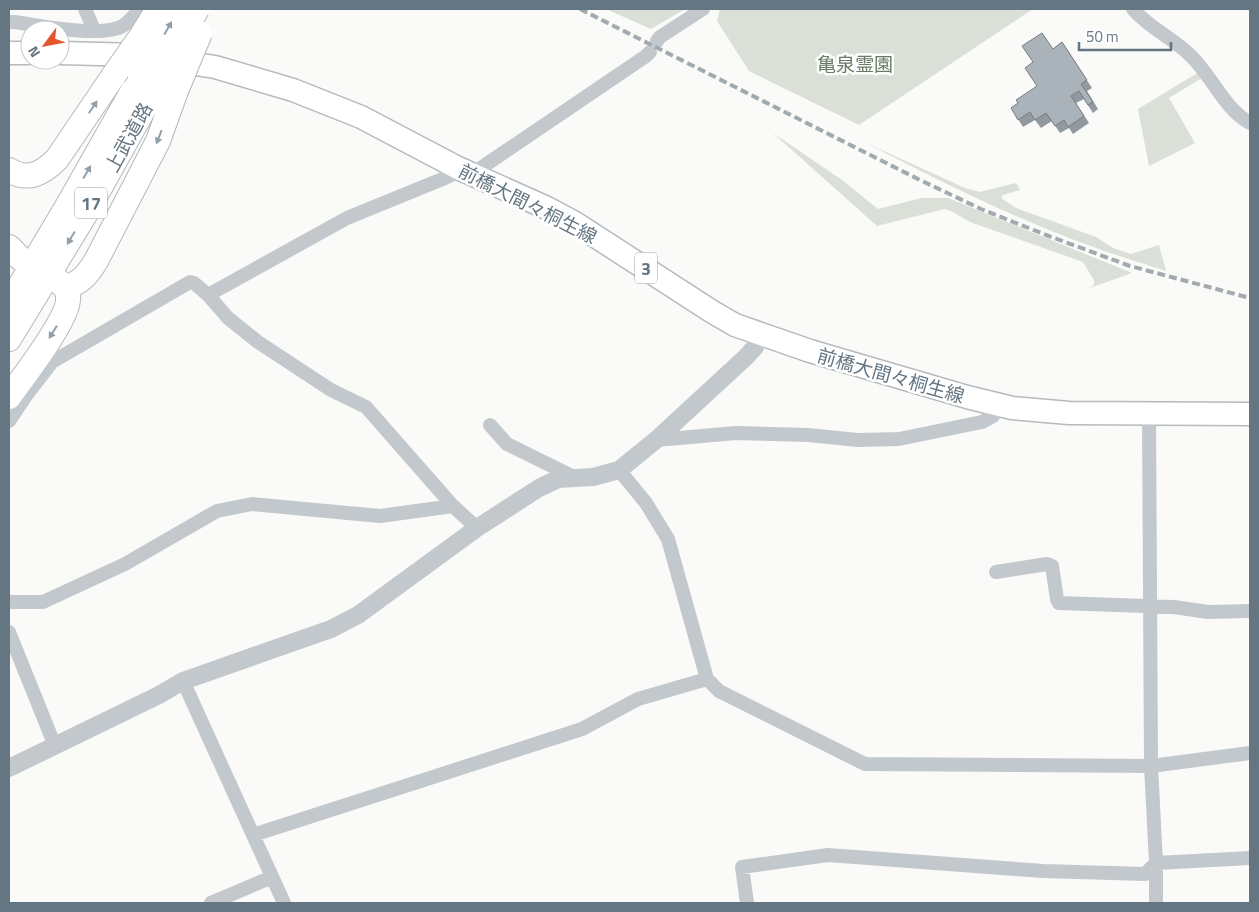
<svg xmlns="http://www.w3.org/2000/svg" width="1259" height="912" viewBox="0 0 1259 912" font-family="'Titillium Web','Noto Sans JP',sans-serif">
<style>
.green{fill:#dadfd7}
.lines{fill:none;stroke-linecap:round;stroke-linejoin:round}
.primary-casing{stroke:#b5babe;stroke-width:25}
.trunk-casing{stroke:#b4b9bd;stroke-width:26}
.minor{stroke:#c3c8cc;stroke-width:14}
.tertiary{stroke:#c3c8cc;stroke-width:18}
.primary{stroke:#fff;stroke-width:22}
.trunk{stroke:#fff;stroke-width:24}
.rail{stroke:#a2aab0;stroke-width:4;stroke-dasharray:8 4;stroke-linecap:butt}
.trunk-bridge-casing{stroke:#b4b9bd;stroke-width:26;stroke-linecap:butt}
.trunk-bridge{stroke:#fff;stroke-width:24}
.wall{fill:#929a9f}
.building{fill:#aab3b9;stroke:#777d82}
.oneway{fill:#939fa8}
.labels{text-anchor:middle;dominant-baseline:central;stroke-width:5;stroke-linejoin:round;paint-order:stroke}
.shield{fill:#fff;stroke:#939fa8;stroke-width:1}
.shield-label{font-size:18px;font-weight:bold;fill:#657683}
.park-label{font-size:19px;fill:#687a64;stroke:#fff}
.street-label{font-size:19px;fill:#657683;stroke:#fff}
</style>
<rect width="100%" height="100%" fill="#fafaf8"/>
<path class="green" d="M 606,9 L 685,9 L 651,29 Z
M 720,9 L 1033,9 L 859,125 L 749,71 L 717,21 Z
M 1199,72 L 1202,78 L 1169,98 L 1195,143 L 1149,166 L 1138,109 Z
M 773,133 L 842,180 L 878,209 L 922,198 L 948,198 L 1132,273 L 1087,289 L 1094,285 L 1094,280 L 1083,262 L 970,222 L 953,212 L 945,209 L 877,226 Z
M 864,142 L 965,188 L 980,192 L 1016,183 L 1020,190 L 1003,195 L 1001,198 L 1016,208 L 1096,237 L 1113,248 L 1131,254 L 1159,245 L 1166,271 C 1128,259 1091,247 1054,232 C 989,206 926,174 864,142 Z"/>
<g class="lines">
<defs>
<path id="primary" d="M 9,53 L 30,53
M 60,53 L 139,55 L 215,67 L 293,90 L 361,117 L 458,168 L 547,208 L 575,223 L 711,311 L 735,325 L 810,351 L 967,397 L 1012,408 L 1069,413 L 1250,414"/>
<path id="trunk" d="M 9,170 C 28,182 43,173 57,159 L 114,75
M 9,247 L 20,258
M 66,287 C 81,283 88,274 96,261 L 158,141 L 176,91
M 9,304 L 68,205 L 140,78
M 9,339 L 86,213 L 155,89
M 9,397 C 23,377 67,321 68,300 C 69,290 64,286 57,280"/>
</defs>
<use href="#primary" class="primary-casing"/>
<use href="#trunk" class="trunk-casing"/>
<path class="minor" d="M 85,9 L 94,30
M 1133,9 C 1149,28 1173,38 1191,56 C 1211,75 1225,110 1250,123
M 9,22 L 14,22 C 38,25 104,39 124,25 C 130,21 135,14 140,9
M 657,41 L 660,37 L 703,9
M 472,174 L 646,56 L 650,52
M 208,295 L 347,218 L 445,178 L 453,174 L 458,168
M 1149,413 L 1151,766 L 1156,863 L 1156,903
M 9,421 L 25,397 L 52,362 L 190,282 L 194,283 L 208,295 L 228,318 L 258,342 L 331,390 L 366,407 L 453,506 L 477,528
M 490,425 L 507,444 L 576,478
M 656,440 L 736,433 L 808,435 L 858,440 L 899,439 L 982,422 L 993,416 L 1000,405
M 619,470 L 646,503 L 668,539 L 707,679 L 719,691 L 865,764 L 1151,766 L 1250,753
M 996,572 L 1047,564 L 1052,566 L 1057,599 L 1059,603 L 1174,607 L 1208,612 L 1250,611
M 9,602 L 43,602 L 125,564 L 217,511 L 252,504 L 380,516 L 453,506
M 9,632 L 55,746
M 183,681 L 284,903
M 253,835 L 582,729 L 638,699 L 707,679
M 211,903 L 272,877
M 747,903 L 742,867 L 828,855 L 1043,871 L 1145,874 L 1156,863 L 1250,858"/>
<path class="tertiary" d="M 9,768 L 159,695 L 183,681 L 331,629 L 358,615 L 477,528 L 539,488 L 558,479 L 593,477 L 619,470 L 656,440 L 746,357 L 755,347 L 760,334"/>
<use href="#primary" class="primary"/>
<use href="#trunk" class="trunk"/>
<path class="rail" d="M 580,9 L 920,180 L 981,209 L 1046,235 L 1130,266 L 1250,298"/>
<defs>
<path id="trunk-bridge" d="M 114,75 L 140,38 L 158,9
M 140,78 L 179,9
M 155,89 L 197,9
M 176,91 L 200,33"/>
</defs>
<use href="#trunk-bridge" class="trunk-bridge-casing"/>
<use href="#trunk-bridge" class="trunk-bridge"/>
</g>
<path class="wall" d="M 1062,42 L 1092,88 L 1087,91 L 1098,109 L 1093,113 L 1084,99 L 1076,103 L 1089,123 L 1073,134 L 1069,128 L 1060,133 L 1052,121 L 1041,128 L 1035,120 L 1023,127 L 1011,108 L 1018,103 L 1037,86 L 1053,49 Z"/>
<path class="building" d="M 1042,33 L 1053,49 L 1062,42 L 1087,80 L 1081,84 L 1093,102 L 1088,105 L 1079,91 L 1071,96 L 1084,116 L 1068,127 L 1064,120 L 1055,126 L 1046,113 L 1035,120 L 1030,112 L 1018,120 L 1011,108 L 1018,103 L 1016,100 L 1037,86 L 1025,68 L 1033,62 L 1022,46 Z"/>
<defs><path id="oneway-solid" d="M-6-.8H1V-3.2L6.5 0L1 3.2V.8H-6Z" transform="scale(1.25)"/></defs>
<g class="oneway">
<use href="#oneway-solid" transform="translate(168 28) rotate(-61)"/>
<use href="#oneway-solid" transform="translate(93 107) rotate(-56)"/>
<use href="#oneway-solid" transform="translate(159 137) rotate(111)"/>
<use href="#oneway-solid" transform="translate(87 172) rotate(-60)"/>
<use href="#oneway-solid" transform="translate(71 238) rotate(121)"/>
<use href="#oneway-solid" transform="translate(53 332) rotate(122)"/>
</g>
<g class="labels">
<g class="shield">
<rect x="75" y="187.5" width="32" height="31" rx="4"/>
<rect x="635" y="252.5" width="22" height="31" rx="4"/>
</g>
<g class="shield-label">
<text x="91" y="203">17</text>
<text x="646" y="268">3</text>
</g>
<g class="park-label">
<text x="855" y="63">亀泉霊園</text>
</g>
<g class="street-label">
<text transform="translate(128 137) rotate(-61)">上武道路</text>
<text transform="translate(528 203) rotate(27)">前橋大間々桐生線</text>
<text transform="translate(891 375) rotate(16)">前橋大間々桐生線</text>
</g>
</g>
<rect width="1259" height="912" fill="none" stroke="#657683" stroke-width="20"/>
<g transform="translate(45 45) rotate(238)"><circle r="24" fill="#ffffff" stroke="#c1c8cd"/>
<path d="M0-4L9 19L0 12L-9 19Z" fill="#e4572e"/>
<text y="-8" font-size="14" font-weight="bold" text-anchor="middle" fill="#657683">N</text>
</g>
<path d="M1079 42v8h92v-8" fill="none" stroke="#657683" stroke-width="2.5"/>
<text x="1086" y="42" font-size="15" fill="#657683" stroke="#ffffff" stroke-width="4" paint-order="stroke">50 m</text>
</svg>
